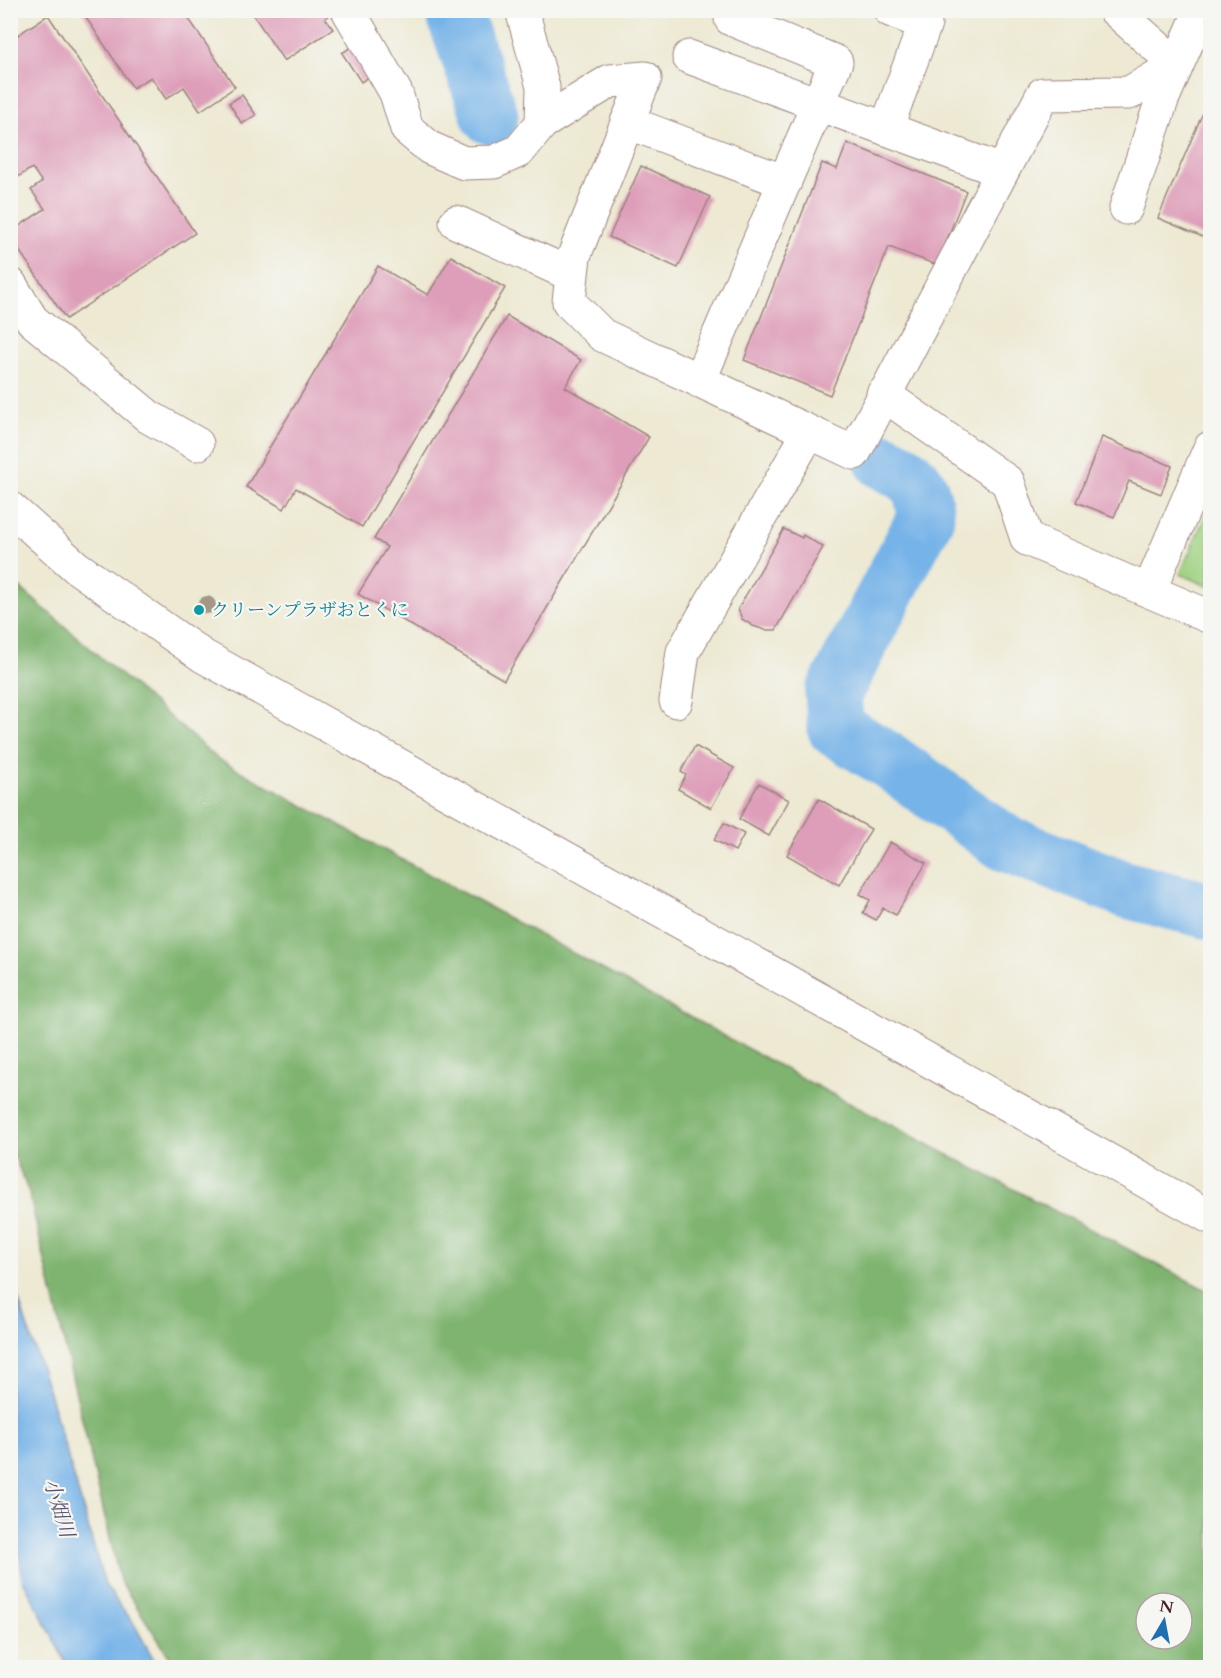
<svg xmlns="http://www.w3.org/2000/svg" width="1221" height="1678" viewBox="0 0 1221 1678" font-family="Cardo,'Noto Serif JP',serif">
<style>
.green{fill:#9fd281;stroke:#747856;stroke-width:1.5}
.forest{fill:#7fb46f;stroke:#646a4d;stroke-width:1.5;fill-rule:evenodd}
.water{fill:#76b3e8;stroke:#60698a;stroke-width:1.5}
.lines{fill:none;stroke-linecap:round;stroke-linejoin:round}
.river{stroke:#76b3e8;stroke-width:57}
.building{fill:#de9eb9}
.minor-casing{stroke:#9c847f;stroke-width:35}
.minor{stroke:#fff;stroke-width:33}
.tree{fill:#a29885}
.culture-dot{fill:#0f9aa8;stroke:#f6f6f2;stroke-width:2}
.labels{text-anchor:middle;dominant-baseline:central;stroke-width:4.5;stroke-linejoin:round;paint-order:stroke}
.culture-label{font-size:18px;fill:#0d838f;stroke:#f6f6f2;text-anchor:start}
.water-label{font-size:20px;font-style:italic;fill:#59536d;stroke:#f6f6f2}
</style>
<rect width="100%" height="100%" fill="#f6f6f2"/>
<filter id="ink" filterUnits="userSpaceOnUse"><feTurbulence type="fractalNoise" baseFrequency=".0167" numOctaves="2"/><feDisplacementMap in="SourceGraphic" scale="12" xChannelSelector="R" yChannelSelector="G"/><feConvolveMatrix kernelMatrix="1 2 1 2 8 2 1 2 1" color-interpolation-filters="sRGB"/></filter>
<filter id="wash" filterUnits="userSpaceOnUse"><feTurbulence type="fractalNoise" baseFrequency=".008" numOctaves="4" result="noise"/><feDisplacementMap in="SourceGraphic" scale="24" xChannelSelector="R" yChannelSelector="G"/><feGaussianBlur stdDeviation="1.35" result="paint"/><feColorMatrix in="noise" values="0 0 0 0 0 0 0 0 0 0 0 0 0 0 0 0 0 1.4 0 .05"/><feComposite in="paint" operator="in"/></filter>
<g filter="url(#wash)">
<rect width="100%" height="100%" fill="#ede9d3"/>
<path class="green" d="M 1210,505 L 1210,587 L 1180,574 Z"/>
<path class="forest" d="M 10,579 L 218,759 L 805,1080 L 1210,1292 L 1210,1667 L 176,1667 L 120,1581 L 29,1193 L 11,1148 ZM 1146,1603 L 1182,1603 L 1182,1639 L 1146,1639 Z"/>
<path class="water" d="M 10,1274 L 49,1392 L 105,1585 L 134,1624 L 158,1667 L 68,1667 L 22,1578 L 10,1464 Z"/>
<g class="lines">
<path class="river" d="M 453,10 L 490,116
M 883,461 C 914,478 922,480 926,517 L 833,694 L 836,729 L 889,761 L 1005,843 L 1127,890 L 1210,911"/>
</g>
<g id="blocks">
<path class="building" d="M 81,10 L 183,10 L 235,87 L 200,111 L 184,87 L 166,99 L 151,77 L 133,88 Z
M 250,10 L 325,10 L 328,16 L 325,18 L 333,29 L 284,61 Z
M 48,15 L 195,233 L 66,319 L 10,237 L 10,232 L 45,209 L 31,190 L 42,182 L 32,168 L 10,182 L 10,40 Z
M 356,44 L 375,73 L 361,82 L 342,53 Z
M 242,95 L 256,115 L 242,124 L 229,103 Z
M 1210,96 L 1210,240 L 1158,218 Z
M 847,143 L 966,191 L 937,265 L 889,247 L 830,395 L 744,360 L 822,163 L 837,169 Z
M 641,166 L 710,197 L 678,268 L 609,237 Z
M 451,256 L 505,288 L 362,527 L 296,488 L 284,509 L 246,487 L 378,266 L 428,295 Z
M 507,316 L 581,360 L 565,387 L 649,437 L 504,680 L 358,594 L 387,547 L 374,539 Z
M 1102,437 L 1172,466 L 1161,494 L 1129,481 L 1114,517 L 1076,502 Z
M 784,529 L 802,538 L 803,535 L 823,547 L 776,630 L 765,630 L 753,626 L 742,619 L 738,609 Z
M 695,746 L 734,768 L 711,808 L 678,789 L 686,775 L 681,772 Z
M 759,783 L 789,800 L 769,836 L 739,819 Z
M 819,799 L 871,829 L 839,885 L 787,855 Z
M 724,823 L 744,834 L 735,851 L 714,840 Z
M 890,842 L 926,863 L 896,915 L 883,908 L 876,920 L 863,913 L 870,900 L 860,894 Z"/>
</g>
</g>
<g filter="url(#ink)">
<use href="#blocks" fill-opacity="0" stroke="#9c847f" stroke-width="1.5"/>
<g class="lines">
<defs>
<path id="minor" d="M 348,10 L 396,93 L 407,129 L 430,148 L 464,163 L 494,162 L 519,151 L 542,123 L 543,87 L 522,10
M 689,57 L 1002,171
M 627,122 L 785,182
M 542,123 L 610,81 L 645,78 L 574,256 L 569,302 L 602,335 L 854,453 L 1043,94 L 1129,93 L 1177,65 L 1115,10
M 886,129 L 925,24 L 890,10
M 1126,208 L 1162,100 L 1201,10
M 456,222 L 572,275
M 10,284 L 32,320 L 149,417 L 197,444
M 699,381 L 836,62 L 731,19
M 883,394 L 1008,482 L 1027,539 L 1210,617
M 10,508 L 76,567 L 203,656 L 1210,1217
M 1149,591 L 1210,448
M 676,701 L 683,652 L 809,432"/>
</defs>
<use href="#minor" class="minor-casing"/>
<use href="#minor" class="minor"/>
</g>
<circle class="tree" cx="207" cy="605" r="9"/>
</g>
<circle class="culture-dot" cx="199" cy="610" r="6"/>
<g class="labels">
<g class="culture-label">
<text x="211" y="610">クリーンプラザおとくに</text>
</g>
<g class="water-label">
<text transform="translate(59 1508) rotate(73)">小畑川</text>
</g>
</g>
<rect width="1221" height="1678" fill="none" stroke="#f6f6f2" stroke-width="36"/>
<g transform="translate(1164 1621) rotate(10)"><circle r="28" fill="#f6f6f2" stroke="#b1a0a2" stroke-width="1.5"/>
<path d="M0-4.5L10 22L0 15L-10 22Z" fill="#1f6fb2"/>
<text y="-9" font-size="16" font-weight="bold" text-anchor="middle" fill="#4a1f2b">N</text>
</g>
</svg>
